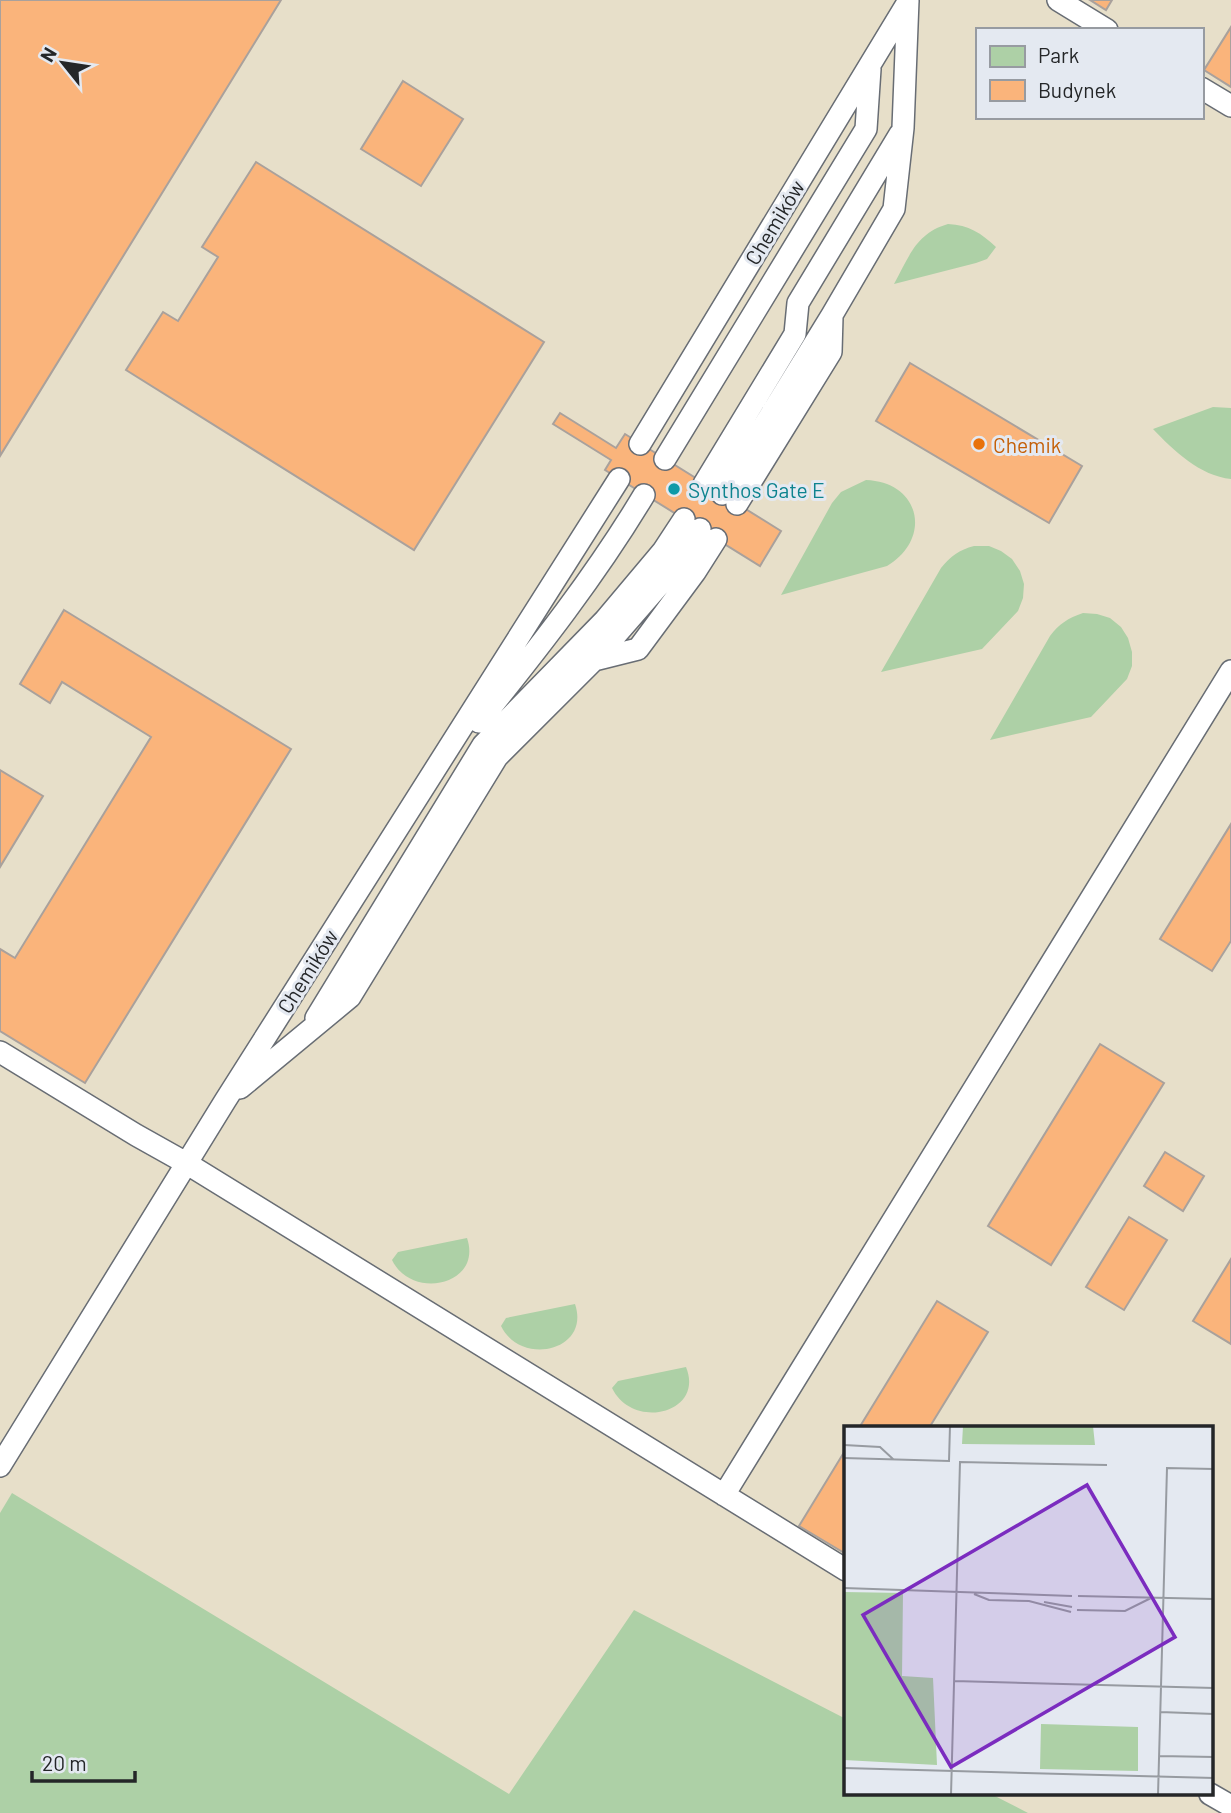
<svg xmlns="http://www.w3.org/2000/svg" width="1231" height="1813" viewBox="0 0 1231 1813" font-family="Barlow,sans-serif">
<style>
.industrial{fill:#e7dfc9;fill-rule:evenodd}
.green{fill:#add0a6}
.building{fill:#fab47b;stroke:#a9a19c;stroke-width:2}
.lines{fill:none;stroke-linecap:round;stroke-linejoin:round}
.service-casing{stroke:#686d74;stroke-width:24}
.service{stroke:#fff;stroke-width:21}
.food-dot{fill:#e8710a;stroke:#e4e9f1;stroke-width:2.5}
.culture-dot{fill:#0f9aa8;stroke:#e4e9f1;stroke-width:2.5}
.labels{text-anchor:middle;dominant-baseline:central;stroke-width:6;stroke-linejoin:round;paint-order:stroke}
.street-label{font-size:21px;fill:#242628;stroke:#e4e9f1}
.food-label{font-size:21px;fill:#c56008;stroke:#e4e9f1;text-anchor:start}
.culture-label{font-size:21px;fill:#0d838f;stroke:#e4e9f1;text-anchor:start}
.inset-road{fill:none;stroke:#979ba1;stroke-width:2}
.view{fill:#7b2cbf;fill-opacity:0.15;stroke:#7b2cbf;stroke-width:3.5}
.inset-edge{fill:none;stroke:#242628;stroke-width:3.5}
</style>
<rect width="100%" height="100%" fill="#e4e9f1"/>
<path class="industrial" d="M 0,0 L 1231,0 L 1231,1813 L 0,1813 ZM 977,30 L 1201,30 L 1201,117 L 977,117 ZM 846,1428 L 1212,1428 L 1212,1794 L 846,1794 Z"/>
<path class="green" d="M 948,224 C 969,225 981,233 996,247 L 987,259 L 976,263 L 894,284 C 909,257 916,233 948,224 Z
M 1213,407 L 1231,408 L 1231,479 C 1200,476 1173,450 1153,429 Z
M 866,480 C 920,482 933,538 887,566 L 781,595 L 832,503 L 841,492 Z
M 974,546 L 989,546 L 1001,551 L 1012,559 L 1020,571 L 1024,584 L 1023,598 L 1018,611 L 982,649 L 881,672 L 941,568 C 951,556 959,550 974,546 Z
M 1083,613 L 1097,614 L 1110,618 L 1121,627 L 1128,638 L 1132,652 L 1132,666 L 1127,679 L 1091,717 L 990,740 L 1050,636 C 1059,624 1068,618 1083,613 Z
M 467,1238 C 483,1285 412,1301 392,1260 L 398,1252 Z
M 575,1304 C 591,1351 521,1367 501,1326 L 506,1318 Z
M 686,1367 C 705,1413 633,1431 612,1388 L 618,1381 Z
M 12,1493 L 509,1794 L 634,1610 L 846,1719 L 846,1794 L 991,1794 L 1028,1813 L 0,1813 L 0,1513 Z"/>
<path class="building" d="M 0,0 L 281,0 L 0,456 Z
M 1090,0 L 1112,0 L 1106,10 Z
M 1231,27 L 1231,87 L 1204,70 Z
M 403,81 L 463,119 L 421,186 L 361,149 Z
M 256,162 L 544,342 L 414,550 L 126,370 L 163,312 L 178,321 L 218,257 L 202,247 Z
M 910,363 L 1082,466 L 1049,523 L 876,421 Z
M 560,413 L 616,448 L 625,434 L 781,531 L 760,566 L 605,470 L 611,460 L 553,424 Z
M 64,610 L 291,749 L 85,1083 L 0,1031 L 0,949 L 15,958 L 151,737 L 62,682 L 50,703 L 20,684 Z
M 0,770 L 43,796 L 0,867 Z
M 1231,824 L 1231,941 L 1212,971 L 1160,939 Z
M 1100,1044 L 1164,1083 L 1051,1265 L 988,1226 Z
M 1165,1152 L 1204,1176 L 1183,1211 L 1144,1186 Z
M 1129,1217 L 1167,1240 L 1124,1310 L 1086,1287 Z
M 1231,1259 L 1231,1344 L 1193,1321 Z
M 937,1301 L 988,1332 L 929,1428 L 859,1428 Z
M 846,1449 L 846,1554 L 799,1526 Z"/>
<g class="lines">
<defs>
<path id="service" d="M 1058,0 L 1107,30
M 1201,88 L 1231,106
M 640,444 L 908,2
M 665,459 L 866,129 L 870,69
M 704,484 L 795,334 L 798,303 L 900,134
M 722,494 L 832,315 L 894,209 L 903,128 L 908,0
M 737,504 L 831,352 L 832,317
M 594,660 L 681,560 L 700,529
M 479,722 C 538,649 596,575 644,495
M 316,1018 L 483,745 L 605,620 L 663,551 L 684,519
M 0,1052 L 136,1135 L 186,1163 L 846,1570
M 240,1088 L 350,997 L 497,757 L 594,660 L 638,649 L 695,572 L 716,539
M 0,1466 L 225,1101 L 619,479
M 724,1495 L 1231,671
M 1210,1794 L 1231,1806"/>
</defs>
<use href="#service" class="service-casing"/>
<use href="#service" class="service"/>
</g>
<circle class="food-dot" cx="979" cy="444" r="7"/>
<circle class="culture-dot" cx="674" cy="489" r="7"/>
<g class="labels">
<g class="street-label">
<text transform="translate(774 222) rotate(-59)">Chemików</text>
<text transform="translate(307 971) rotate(-58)">Chemików</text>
</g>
<g class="food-label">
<text x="993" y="444">Chemik</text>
</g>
<g class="culture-label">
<text x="688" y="489">Synthos Gate E</text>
</g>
</g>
<g transform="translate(844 1426)">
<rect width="369" height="369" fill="#e4e9f1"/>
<path d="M 119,0 L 249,0 L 251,19 L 118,18 ZM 0,166 L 59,167 L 58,250 L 89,252 L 93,339 L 0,334 ZM 197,298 L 294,301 L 294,345 L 196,343 Z" fill="#add0a6"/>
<path class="inset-road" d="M 0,19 L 36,21 L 49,33M 0,32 L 105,35 L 106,0M 0,162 L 228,170M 130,168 L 145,174 L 185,175 L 227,186M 234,170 L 370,173M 200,176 L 228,181M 233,184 L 281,185 L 307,172M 110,255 L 370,262M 316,286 L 370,288M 315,330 L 370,331M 0,342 L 370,352M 107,369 L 116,36 L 263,39M 314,369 L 323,42 L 370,43"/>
<path class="view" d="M 243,59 L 331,211 L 107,341 L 19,189 Z"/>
<rect width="369" height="369" class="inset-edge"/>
</g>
<rect x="976" y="28" width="228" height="91" fill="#e4e9f1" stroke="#979ba1" stroke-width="2"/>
<rect x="990" y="46" width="35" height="21" fill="#add0a6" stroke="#979ba1" stroke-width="2"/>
<text x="1038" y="63" font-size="21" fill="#242628">Park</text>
<rect x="990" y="80" width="35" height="21" fill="#fab47b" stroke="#979ba1" stroke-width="2"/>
<text x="1038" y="98" font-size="21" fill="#242628">Budynek</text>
<g transform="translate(63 63) rotate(300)" stroke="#e4e9f1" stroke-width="5" paint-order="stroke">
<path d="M0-5L12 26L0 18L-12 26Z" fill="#242628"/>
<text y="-10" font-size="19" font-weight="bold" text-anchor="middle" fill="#242628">N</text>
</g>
<path d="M32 1771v10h103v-10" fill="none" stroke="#242628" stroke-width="3.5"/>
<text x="42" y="1771" font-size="21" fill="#242628" stroke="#e4e9f1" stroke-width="5" paint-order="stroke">20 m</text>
</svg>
